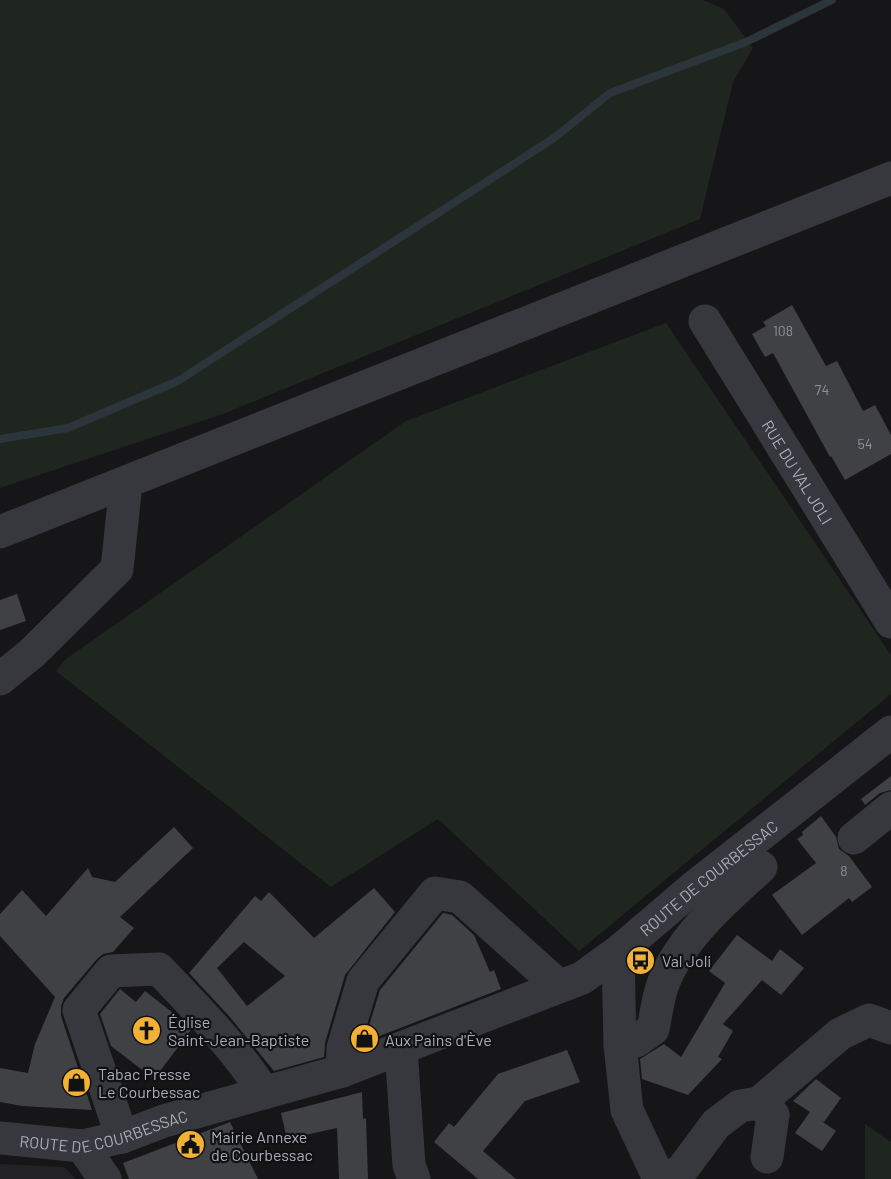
<svg xmlns="http://www.w3.org/2000/svg" width="891" height="1179" viewBox="0 0 891 1179" font-family="Barlow,sans-serif">
<style>
.built{fill:#222225}
.green{fill:#1e261f}
.lines{fill:none;stroke-linecap:round;stroke-linejoin:round}
.stream{stroke:#2c353c;stroke-width:8}
.building{fill:#404145;fill-rule:evenodd}
.minor{stroke:#37383d;stroke-width:33}
.labels{text-anchor:middle;dominant-baseline:central;stroke-width:4.5;stroke-linejoin:round;paint-order:stroke}
.number-label{font-size:14px;fill:#8e929b}
.street-label{font-size:16px;fill:#a8adb8;stroke:#111113}
.poi-label{font-size:16px;fill:#a8adb8;stroke:#111113;text-anchor:start}
</style>
<rect width="100%" height="100%" fill="#161618"/>
<path class="built" d="M 0,1164 L 64,1167 L 76,1179 L 0,1179 Z"/>
<path class="green" d="M 0,0 L 703,0 L 724,9 L 753,48 L 733,82 L 700,219 L 223,414 L 0,488 Z
M 666,323 L 891,655 L 891,694 L 579,951 L 438,819 L 331,887 L 56,671 L 66,659 L 406,421 Z
M 865,1124 L 891,1142 L 891,1179 L 865,1179 Z"/>
<g class="lines">
<path class="stream" d="M 0,439 L 68,428 L 178,381 L 554,138 L 610,93 L 746,42 L 832,0"/>
</g>
<path class="building" d="M 792,305 L 826,366 L 837,361 L 863,411 L 875,405 L 891,435 L 891,454 L 845,480 L 831,456 L 830,457 L 773,353 L 765,357 L 752,334 L 766,326 L 763,322 Z
M 17,594 L 26,621 L 0,630 L 0,600 Z
M 891,776 L 891,790 L 880,793 L 865,805 L 861,799 Z
M 821,816 L 836,837 L 839,849 L 849,856 L 872,887 L 852,902 L 849,898 L 802,935 L 772,895 L 816,863 L 797,839 L 803,835 L 802,832 Z
M 174,827 L 193,848 L 120,917 L 134,928 L 113,952 L 103,954 L 97,959 L 64,998 L 61,1006 L 61,1016 L 92,1110 L 22,1106 L 0,1102 L 0,1068 L 28,1073 L 35,1044 L 55,997 L 0,936 L 0,914 L 22,890 L 46,916 L 88,868 L 92,877 L 115,882 Z
M 374,888 L 395,912 L 345,975 L 325,1043 L 324,1057 L 274,1071 L 229,1016 L 189,973 L 255,896 L 261,901 L 269,892 L 314,938 ZM 244,942 L 285,976 L 247,1006 L 217,968 Z
M 443,913 L 452,915 L 474,935 L 490,972 L 494,970 L 501,989 L 364,1042 L 380,990 Z
M 737,935 L 772,961 L 780,949 L 804,968 L 781,995 L 762,980 L 723,1024 L 733,1031 L 718,1057 L 722,1059 L 688,1095 L 642,1079 L 640,1059 L 664,1044 L 681,1057 L 725,983 L 709,971 Z
M 120,989 L 136,1002 L 145,991 L 182,1020 L 191,1030 L 154,1079 L 111,1046 L 100,1014 Z
M 567,1050 L 580,1082 L 525,1101 L 483,1151 L 516,1179 L 478,1179 L 434,1142 L 449,1123 L 454,1127 L 498,1074 Z
M 816,1079 L 841,1098 L 824,1122 L 820,1120 L 836,1131 L 822,1151 L 795,1133 L 810,1112 L 793,1101 Z
M 362,1092 L 363,1119 L 366,1118 L 368,1179 L 339,1179 L 337,1128 L 287,1139 L 281,1113 Z
M 230,1122 L 258,1179 L 129,1179 L 123,1163 Z"/>
<g class="lines">
<g class="minor">
<path id="s1" d="M 705,321 L 891,622"/>
<path d="M 0,532 L 891,178"/>
<path d="M 0,679 L 32,653 L 117,569 L 126,483"/>
<path d="M 854,838 L 891,808"/>
<path d="M 618,952 L 620,1045 L 627,1110 L 655,1170 L 665,1179"/>
<path d="M 620,1045 L 636,1041 L 653,1029 C 656,1015 658,998 663,984 C 681,937 725,900 761,867"/>
<path d="M 401,1049 L 409,1165 L 414,1179"/>
<path d="M 342,1071 L 343,1048 L 363,981 L 435,893 L 460,897 L 559,986"/>
<path d="M 759,1103 L 773,1115 L 767,1157"/>
<path d="M 122,1137 L 79,1010 L 111,971 L 159,969 C 197,1009 235,1047 264,1093"/>
<path id="s2" d="M 0,1138 L 82,1146 L 122,1137 L 164,1121 L 342,1071 L 582,978 L 618,952 L 693,888 L 891,732"/>
<path d="M 82,1146 L 105,1179"/>
<path d="M 665,1179 L 681,1171 L 716,1124 L 740,1106 L 759,1103 L 840,1034 L 869,1020 L 891,1028"/>
</g>
</g>
<defs>
<symbol id="bus-disc" viewBox="-11 -11 22 22"><circle r="9.5" fill="#f2b134" stroke="#111113"/><path d="M-5-6H5V4H4V6H2V4H-2V6H-4V4H-5ZM-3.5-4V0h7V-4ZM-3.5 1.2v1.5H-2V1.2ZM2 1.2v1.5H3.5V1.2Z" fill="#111"/></symbol>
<symbol id="church-disc" viewBox="-11 -11 22 22"><circle r="9.5" fill="#f2b134" stroke="#111113"/><path d="M-1.2-6h2.4v3.5h3.3v2.4h-3.3V6h-2.4V-.1h-3.3v-2.4h3.3Z" fill="#111"/></symbol>
<symbol id="shop-disc" viewBox="-11 -11 22 22"><circle r="9.5" fill="#f2b134" stroke="#111113"/><path d="M-5-2.5h2.3a2.7 3.5 0 0 1 5.4 0H5L5.5 6h-11ZM-1.5-2.5h3a1.5 2.3 0 0 0-3 0Z" fill="#111"/></symbol>
<symbol id="civic-disc" viewBox="-11 -11 22 22"><circle r="9.5" fill="#f2b134" stroke="#111113"/><path d="M-.6-6.5H3V-4.5H.6V-3L4-1V1h2V6H-6V1h2V-1L-.6-3ZM-1.2 2.5V6h2.4V2.5Z" fill="#111"/></symbol>
</defs>
<g fill-rule="evenodd">
<use href="#bus-disc" x="624" y="944" width="33" height="33"/>
<use href="#church-disc" x="130" y="1014" width="33" height="33"/>
<use href="#shop-disc" x="348" y="1022" width="33" height="33"/>
<use href="#shop-disc" x="60" y="1066" width="33" height="33"/>
<use href="#civic-disc" x="174" y="1128" width="33" height="33"/>
</g>
<g class="labels">
<g class="number-label">
<text x="783" y="330">108</text>
<text x="822" y="389">74</text>
<text x="865" y="443">54</text>
<text x="844" y="870">8</text>
</g>
<g class="street-label">
<text stroke="none"><textPath href="#s1" startOffset="177">RUE DU VAL JOLI</textPath></text>
<text stroke="none"><textPath href="#s2" startOffset="772">ROUTE DE COURBESSAC</textPath></text>
<text stroke="none"><textPath href="#s2" startOffset="106">ROUTE DE COURBESSAC</textPath></text>
</g>
<g class="poi-label">
<text x="662" y="960">Val Joli</text>
<text x="168" y="1021">Église<tspan x="168" dy="18">Saint-Jean-Baptiste</tspan></text>
<text x="385" y="1039">Aux Pains d'Ève</text>
<text x="98" y="1073">Tabac Presse<tspan x="98" dy="18">Le Courbessac</tspan></text>
<text x="211" y="1136">Mairie Annexe<tspan x="211" dy="18">de Courbessac</tspan></text>
</g>
</g>
</svg>
